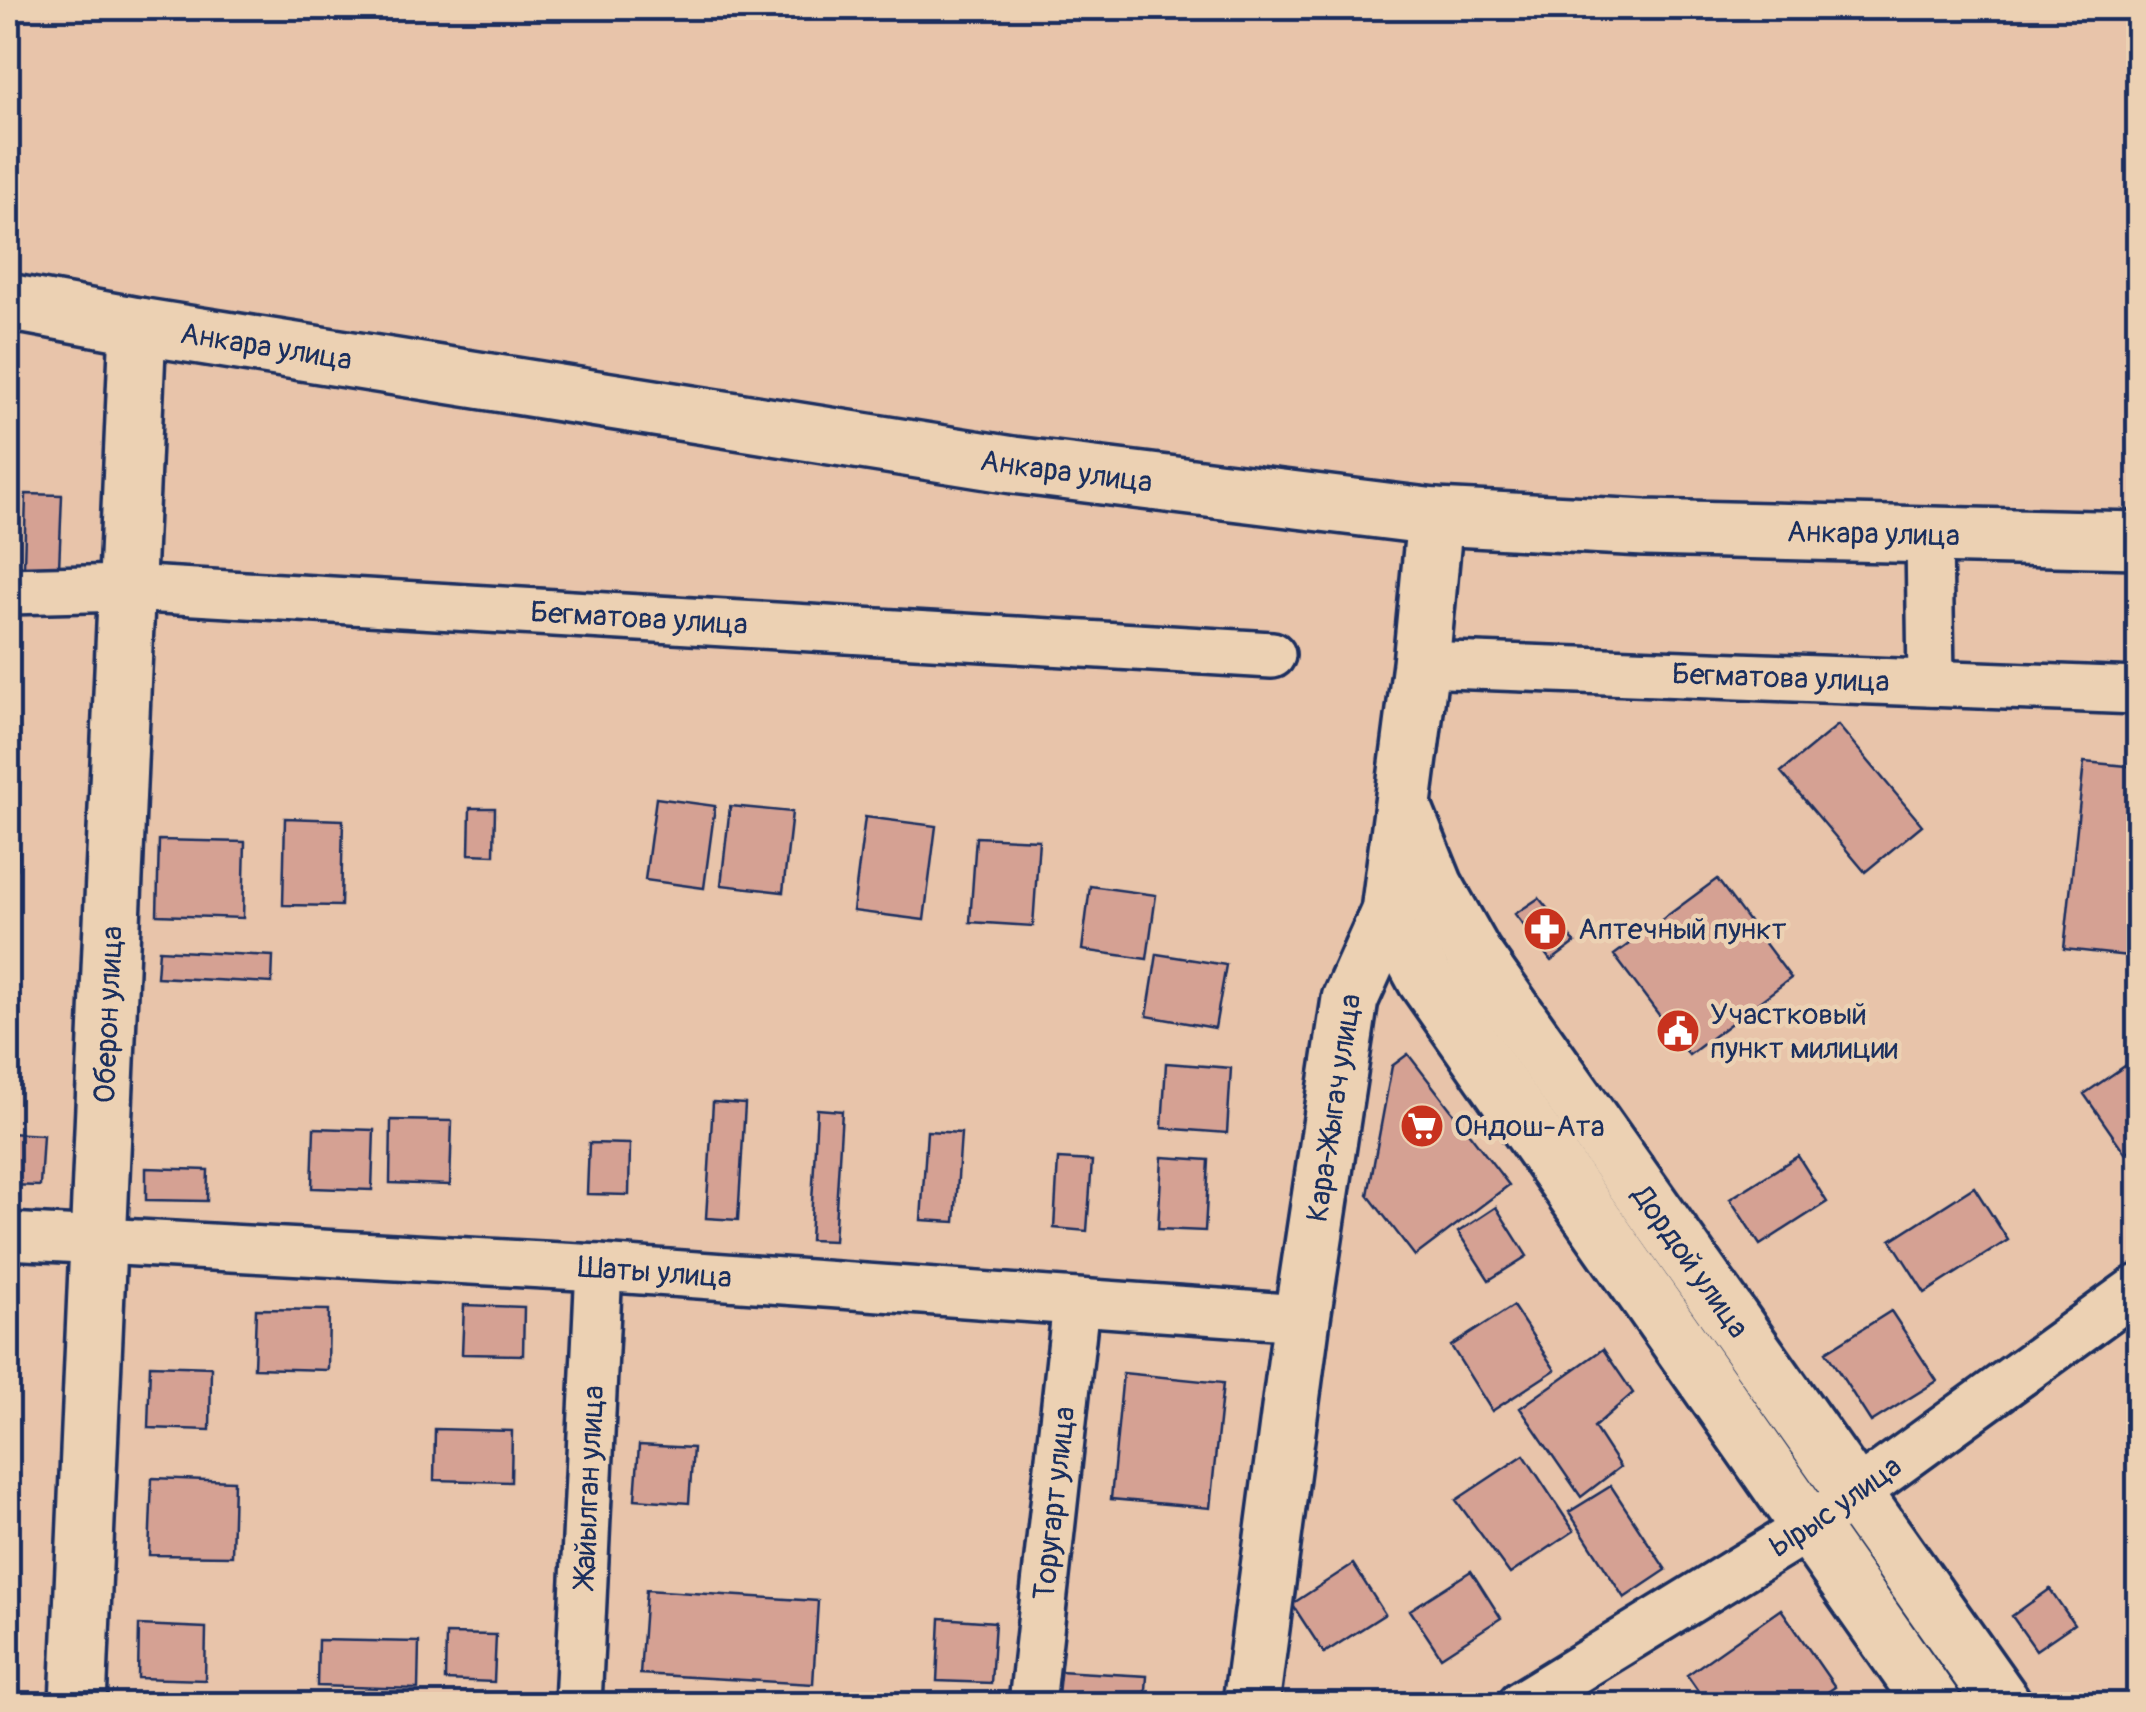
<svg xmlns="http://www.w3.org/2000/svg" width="2146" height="1712" viewBox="0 0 2146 1712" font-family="Pangolin,sans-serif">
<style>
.building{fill:#d5a193;stroke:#1b2f5e;stroke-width:2.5}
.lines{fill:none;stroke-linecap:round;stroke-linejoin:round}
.street-casing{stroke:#1b2f5e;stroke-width:52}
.secondary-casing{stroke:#1b2f5e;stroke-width:62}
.primary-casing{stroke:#1b2f5e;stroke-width:62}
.street{stroke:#ecd1b3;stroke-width:45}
.secondary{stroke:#ecd1b3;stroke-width:55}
.primary{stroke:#ecd1b3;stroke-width:55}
.labels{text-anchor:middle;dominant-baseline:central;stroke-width:9;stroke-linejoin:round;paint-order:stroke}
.street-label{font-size:30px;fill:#1b2f5e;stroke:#ecd1b3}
.poi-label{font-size:30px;fill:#1b2f5e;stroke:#ecd1b3;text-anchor:start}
</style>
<rect width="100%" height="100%" fill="#e8c4aa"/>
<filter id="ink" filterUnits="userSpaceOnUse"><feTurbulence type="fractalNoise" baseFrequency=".01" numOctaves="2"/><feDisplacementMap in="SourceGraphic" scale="20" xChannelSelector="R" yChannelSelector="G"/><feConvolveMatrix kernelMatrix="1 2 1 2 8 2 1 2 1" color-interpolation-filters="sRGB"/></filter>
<g filter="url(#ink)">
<path class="building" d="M 26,494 L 62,495 L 59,569 L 24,567 Z
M 1838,725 L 1922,825 L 1865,872 L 1781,772 Z
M 2084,762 L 2138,767 L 2138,957 L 2064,949 Z
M 8,780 L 20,781 L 17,869 L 8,869 Z
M 656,798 L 715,806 L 704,888 L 645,880 Z
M 730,806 L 792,812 L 783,892 L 721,885 Z
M 470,808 L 495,808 L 494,855 L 469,854 Z
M 865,817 L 936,826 L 924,920 L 853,911 Z
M 285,818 L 343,820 L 341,906 L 283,905 Z
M 976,837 L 1039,840 L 1033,926 L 970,922 Z
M 159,840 L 245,842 L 243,918 L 157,915 Z
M 1717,879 L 1791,978 L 1689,1055 L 1614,955 Z
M 1090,886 L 1156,895 L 1147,959 L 1082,950 Z
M 1539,898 L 1575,943 L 1551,961 L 1515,914 Z
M 159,950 L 273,956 L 272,983 L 157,977 Z
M 1157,954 L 1226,965 L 1215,1028 L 1147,1016 Z
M 1408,1054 L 1509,1185 L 1415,1256 L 1368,1195 L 1392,1066 Z
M 2135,1059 L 2138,1063 L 2138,1144 L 2125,1153 L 2084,1094 Z
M 1166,1063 L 1231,1068 L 1227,1133 L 1162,1128 Z
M 713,1102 L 745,1104 L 738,1220 L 706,1218 Z
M 817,1109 L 842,1111 L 834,1241 L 810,1240 Z
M 391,1120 L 452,1121 L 450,1185 L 390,1183 Z
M 314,1128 L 374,1130 L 372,1190 L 312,1188 Z
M 927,1131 L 961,1133 L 955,1222 L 921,1220 Z
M 8,1133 L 43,1135 L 40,1186 L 8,1185 Z
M 589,1143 L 630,1144 L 629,1195 L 587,1194 Z
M 1798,1156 L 1827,1202 L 1760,1245 L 1730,1199 Z
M 1162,1157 L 1209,1160 L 1205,1231 L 1158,1229 Z
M 1058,1159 L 1092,1161 L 1087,1231 L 1054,1228 Z
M 146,1168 L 208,1170 L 207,1201 L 146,1200 Z
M 1974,1187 L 2008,1240 L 1925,1293 L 1891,1240 Z
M 1496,1207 L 1527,1256 L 1489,1280 L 1458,1232 Z
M 8,1303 L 17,1304 L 16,1338 L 8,1338 Z
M 464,1305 L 524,1307 L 523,1355 L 462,1354 Z
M 1513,1306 L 1555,1370 L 1492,1411 L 1451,1346 Z
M 256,1309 L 329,1310 L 328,1370 L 254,1368 Z
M 1891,1311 L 1937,1381 L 1871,1422 L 1826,1352 Z
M 8,1338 L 16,1338 L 15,1398 L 8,1398 Z
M 1603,1349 L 1633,1393 L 1594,1427 L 1620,1467 L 1581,1497 L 1520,1408 Z
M 150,1365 L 211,1367 L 210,1430 L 148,1428 Z
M 1123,1373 L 1223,1383 L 1210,1508 L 1111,1499 Z
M 435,1429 L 512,1431 L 511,1482 L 434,1480 Z
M 639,1445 L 693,1448 L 689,1503 L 635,1499 Z
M 1524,1455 L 1574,1531 L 1510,1574 L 1456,1500 Z
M 152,1478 L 234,1481 L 232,1556 L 149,1555 Z
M 1611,1486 L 1666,1570 L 1624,1598 L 1569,1512 Z
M 1353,1564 L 1385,1614 L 1324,1653 L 1292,1604 Z
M 1471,1571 L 1501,1618 L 1441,1657 L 1410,1610 Z
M 2050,1589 L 2074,1624 L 2036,1650 L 2012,1616 Z
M 646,1590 L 818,1601 L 813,1684 L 640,1674 Z
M 1781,1609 L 1835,1687 L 1810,1704 L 1707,1704 L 1687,1675 Z
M 940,1618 L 995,1622 L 991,1683 L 937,1681 Z
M 139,1625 L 206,1628 L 205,1680 L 138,1678 Z
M 446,1634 L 496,1635 L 494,1682 L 445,1680 Z
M 318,1640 L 419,1642 L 418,1689 L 317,1686 Z
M 1059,1671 L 1147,1676 L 1145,1704 L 1056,1704 Z"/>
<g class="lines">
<defs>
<g id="street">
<path d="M 1929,536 L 1931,683"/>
<path id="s1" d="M 8,591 L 127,588 L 1272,655"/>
<path id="s2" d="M 1421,664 L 2138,691"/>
<path id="s3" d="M 8,1236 L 599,1268 L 1302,1318"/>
<path id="s4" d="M 578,1704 L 599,1268"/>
<path id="s5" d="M 1032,1704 L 1076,1303"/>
<path id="s6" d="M 1521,1704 L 1809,1527 L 2138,1288"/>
</g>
<g id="secondary">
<path id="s7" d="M 1403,807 L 1435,886 L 1474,955 L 2003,1704"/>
<path d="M 1389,912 L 1425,979 L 1933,1704"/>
<path id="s8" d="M 78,1704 L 138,326"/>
<path id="s9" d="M 1251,1704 L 1302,1318 L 1350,999 L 1389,912 L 1421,664 L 1435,517"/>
</g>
<g id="primary">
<path id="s10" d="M 8,302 L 138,326 L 1013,465 L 1435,517 L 1645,528 L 2138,540"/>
</g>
</defs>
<use href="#street" class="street-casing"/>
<use href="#secondary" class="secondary-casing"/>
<use href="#primary" class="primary-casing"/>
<use href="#street" class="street"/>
<use href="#secondary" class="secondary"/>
<use href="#primary" class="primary"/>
</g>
</g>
<defs>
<symbol id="pharmacy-disc" viewBox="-11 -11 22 22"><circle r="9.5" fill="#c8321e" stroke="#ecd1b3"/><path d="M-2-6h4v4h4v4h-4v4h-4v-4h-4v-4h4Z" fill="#fff"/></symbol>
<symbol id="civic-disc" viewBox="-11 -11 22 22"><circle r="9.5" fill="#c8321e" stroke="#ecd1b3"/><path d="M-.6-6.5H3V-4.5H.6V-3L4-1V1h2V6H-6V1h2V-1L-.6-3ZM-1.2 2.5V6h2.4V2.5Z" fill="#fff"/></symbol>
<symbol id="supermarket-disc" viewBox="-11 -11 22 22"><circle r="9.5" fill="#c8321e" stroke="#ecd1b3"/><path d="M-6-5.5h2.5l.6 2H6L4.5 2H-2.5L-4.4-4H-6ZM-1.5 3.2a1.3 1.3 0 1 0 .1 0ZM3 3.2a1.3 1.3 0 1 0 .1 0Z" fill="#fff"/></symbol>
</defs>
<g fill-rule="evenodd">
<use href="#pharmacy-disc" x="1520" y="904" width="50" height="50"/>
<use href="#civic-disc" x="1653" y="1006" width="50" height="50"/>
<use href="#supermarket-disc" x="1397" y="1101" width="50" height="50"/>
</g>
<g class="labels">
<g class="street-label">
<text stroke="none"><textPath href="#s10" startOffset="262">Анкара улица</textPath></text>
<text stroke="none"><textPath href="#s10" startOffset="1072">Анкара улица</textPath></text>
<text stroke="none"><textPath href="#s10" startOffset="1882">Анкара улица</textPath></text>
<text stroke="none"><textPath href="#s1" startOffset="632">Бегматова улица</textPath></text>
<text stroke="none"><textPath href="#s2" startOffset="360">Бегматова улица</textPath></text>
<text stroke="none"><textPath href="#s8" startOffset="690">Оберон улица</textPath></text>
<text stroke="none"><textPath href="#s9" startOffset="602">Кара-Жыгач улица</textPath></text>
<text stroke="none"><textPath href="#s7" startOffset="540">Дордой улица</textPath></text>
<text stroke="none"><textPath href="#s3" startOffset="648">Шаты улица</textPath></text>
<text stroke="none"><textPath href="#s4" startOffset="218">Жайылган улица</textPath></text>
<text stroke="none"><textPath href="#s5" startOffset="202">Торугарт улица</textPath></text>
<text stroke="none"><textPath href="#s6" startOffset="372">Ырыс улица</textPath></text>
</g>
<g class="poi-label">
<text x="1578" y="929">Аптечный пункт</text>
<text x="1710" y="1014">Участковый<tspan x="1710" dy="34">пункт милиции</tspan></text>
<text x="1454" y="1126">Ондош-Ата</text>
</g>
</g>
<rect width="2146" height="1712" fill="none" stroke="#ecd1b3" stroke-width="40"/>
<rect x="20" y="20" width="2106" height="1672" fill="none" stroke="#1b2f5e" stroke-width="4" filter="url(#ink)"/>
</svg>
